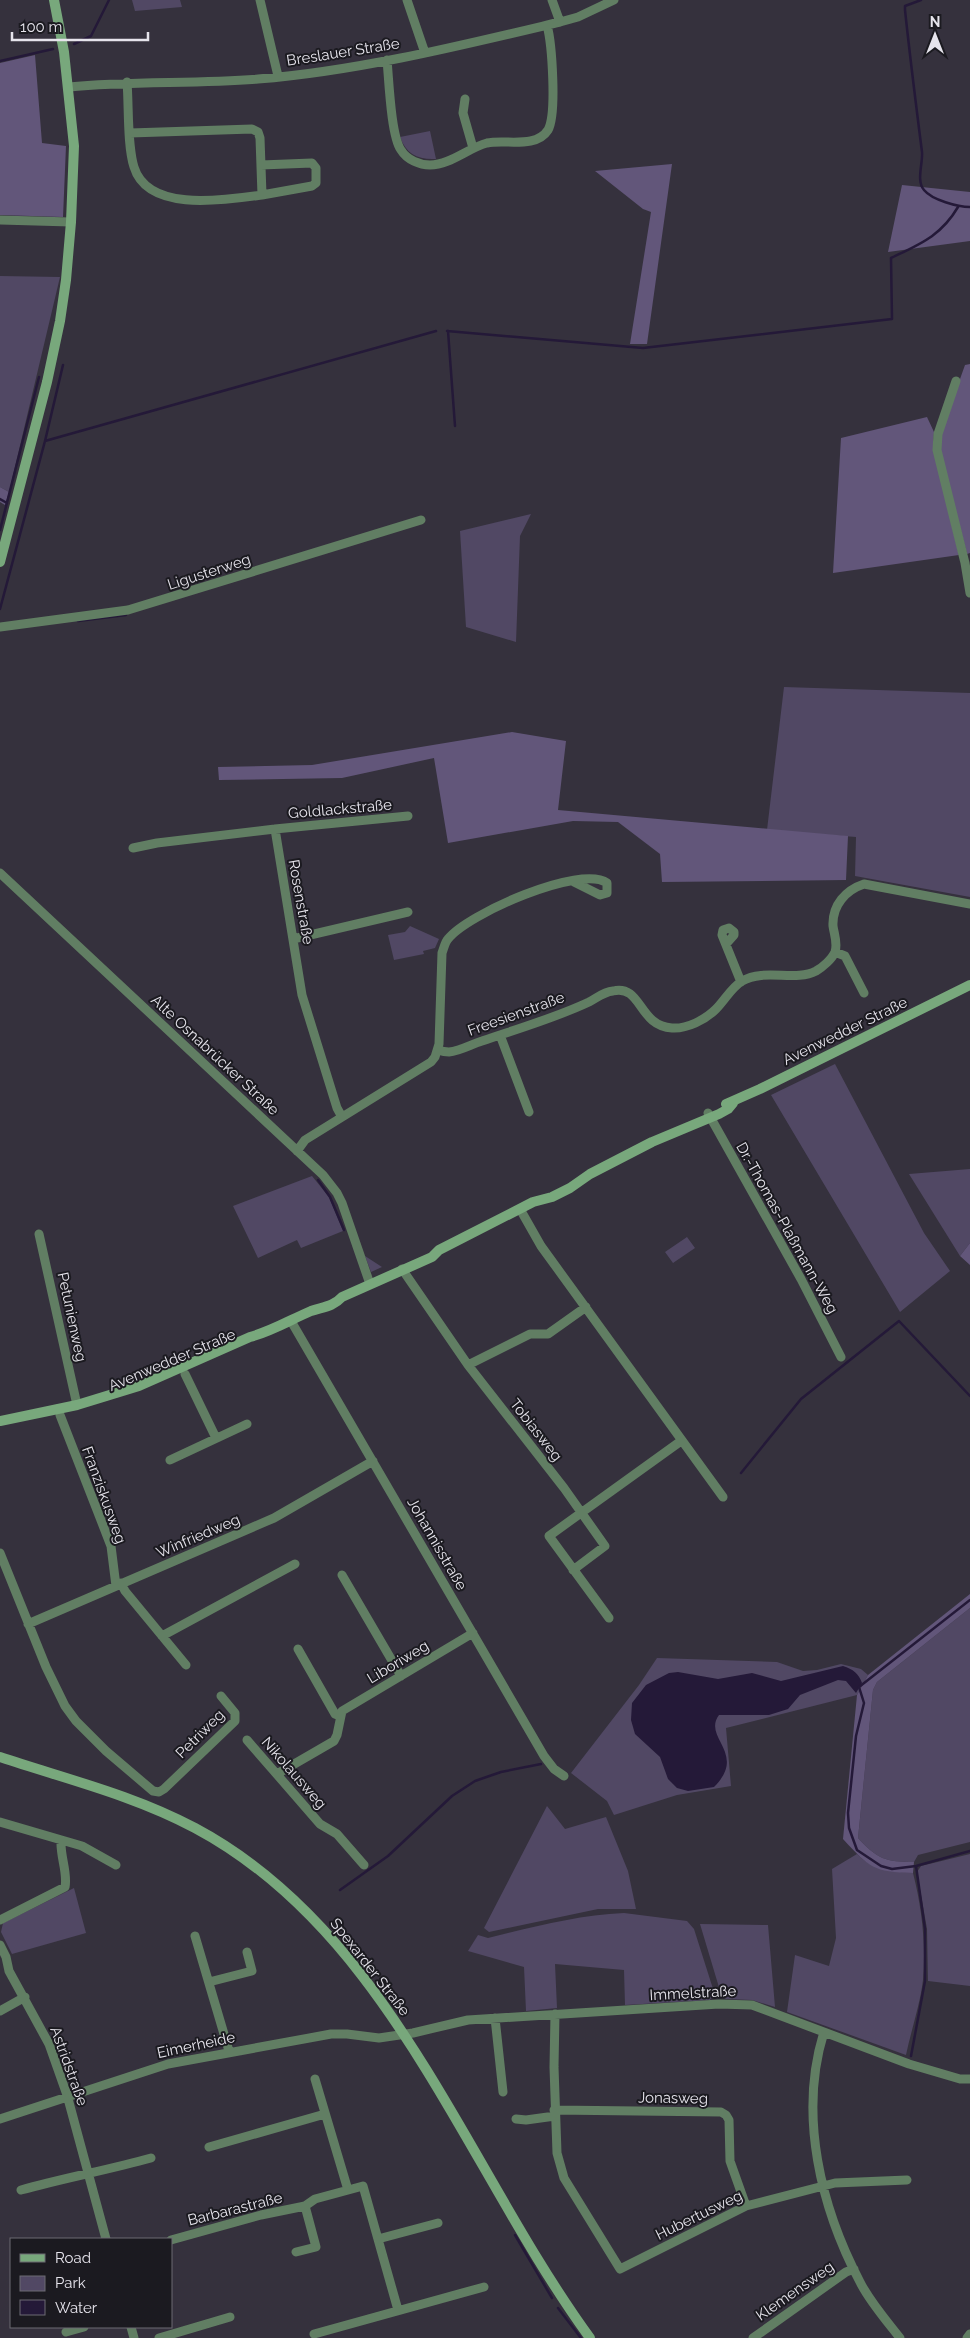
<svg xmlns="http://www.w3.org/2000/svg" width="970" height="2338" viewBox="0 0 970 2338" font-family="Raleway,sans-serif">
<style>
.green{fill:#514864}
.forest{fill:#62567a}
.water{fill:#241938}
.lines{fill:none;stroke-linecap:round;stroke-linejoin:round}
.stream{stroke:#241938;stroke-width:2.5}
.street{stroke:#617e63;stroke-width:9}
.secondary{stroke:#78a87c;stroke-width:10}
.labels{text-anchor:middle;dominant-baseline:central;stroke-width:4;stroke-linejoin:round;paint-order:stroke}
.street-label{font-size:15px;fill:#e6e4ec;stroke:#1b1a20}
</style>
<rect width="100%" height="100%" fill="#35313d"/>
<path class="green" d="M 132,0 L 180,0 L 182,7 L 135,11 Z
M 430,131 L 436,159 C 418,160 406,154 400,137 Z
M 0,276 L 60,277 L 9,492 L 0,487 Z
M 531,514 L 520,536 L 516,642 L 466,627 L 460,531 Z
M 784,687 L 970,693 L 970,897 L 855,876 L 856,837 L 767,830 Z
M 410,926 L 439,939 L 435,948 L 423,951 L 424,954 L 394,960 L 388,935 L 405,932 Z
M 835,1064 L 924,1233 L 950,1271 L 900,1312 L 771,1095 Z
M 970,1169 L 970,1243 L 960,1256 L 909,1174 Z
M 312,1176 L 329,1197 L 343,1231 L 301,1248 L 297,1240 L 258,1258 L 233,1206 Z
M 687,1237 L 695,1248 L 673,1263 L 665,1252 Z
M 365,1256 L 382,1267 L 371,1272 Z
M 970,1608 L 970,1842 L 918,1855 L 914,1862 C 886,1862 877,1859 858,1838 L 873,1690 L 877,1682 Z
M 657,1658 L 777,1662 L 803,1671 L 817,1670 L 841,1664 L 861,1669 L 868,1675 L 857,1695 L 726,1728 L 731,1786 L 677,1795 L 614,1815 L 607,1801 L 571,1773 L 639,1685 Z
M 547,1806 L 565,1829 L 606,1817 L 628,1871 L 636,1909 L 598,1909 L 489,1932 L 484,1928 Z
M 857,1854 C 872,1870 893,1872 913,1873 C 922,1908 926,1944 923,1980 C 920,2005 911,2031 906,2055 L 787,2012 L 795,1955 L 829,1966 L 836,1938 L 832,1869 Z
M 970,1854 L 970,1986 L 928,1981 L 927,1929 L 917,1872 L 921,1866 Z
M 74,1888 L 86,1933 L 12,1954 L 1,1932 L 3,1923 Z
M 624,1913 L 687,1921 L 694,1929 L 714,1992 L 710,2000 L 625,2005 L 624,1970 L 555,1964 L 557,2008 L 526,2011 L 524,1967 L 468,1951 L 478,1935 L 488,1938 C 533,1927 578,1915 624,1913 Z
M 700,1924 L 768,1925 L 775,2007 L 752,2000 L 726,1999 L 721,1994 Z"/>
<path class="forest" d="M 35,55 L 42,143 L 66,146 L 63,217 L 0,215 L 0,63 Z
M 672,164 L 647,344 L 630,344 L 651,212 L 643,209 L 595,171 Z
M 902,185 L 970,192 L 970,241 L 888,252 Z
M 970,364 L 970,553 L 967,554 L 940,450 L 940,435 L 965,365 Z
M 927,417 L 934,432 L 933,448 L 959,555 L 833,573 L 841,438 Z
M 0,487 L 9,492 L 5,505 L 0,502 Z
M 512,732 L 566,741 L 558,810 L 848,836 L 846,880 L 662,882 L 660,854 L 618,822 L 573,821 L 448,843 L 434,758 L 342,778 L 219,780 L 218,767 L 312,765 Z
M 970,1243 L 970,1265 L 960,1256 Z
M 970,1594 L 970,1608 L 877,1682 L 873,1690 L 858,1838 C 877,1859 886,1862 914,1862 L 913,1873 C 873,1872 870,1868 843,1839 L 857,1695 L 868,1675 Z"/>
<path class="water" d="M 843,1666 C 853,1669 859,1674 862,1683 L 856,1693 L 846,1681 L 838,1680 L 800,1695 L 788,1709 L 769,1715 L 719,1715 C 702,1738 748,1753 714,1787 L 688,1791 L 677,1788 L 668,1779 L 660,1757 L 635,1734 L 631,1720 L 632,1703 L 646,1685 L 669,1673 L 678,1672 L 718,1679 L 752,1673 L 781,1681 Z"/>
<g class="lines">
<path class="stream" d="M 921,0 L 905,6 L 905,10 C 910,57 916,105 922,152 C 923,163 916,181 924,190 C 932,200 958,207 970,207
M 74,44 L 91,36 L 109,0
M 0,61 L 53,49
M 447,331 L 643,348 L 892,319 L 891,258 C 920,244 941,236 958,207
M 448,331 L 455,426
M 45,441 L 436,331
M 0,499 L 7,503
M 0,530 L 39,377
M 0,609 L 45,441 L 63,365
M 78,621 L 126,615
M 318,1180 L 330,1197 L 344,1230
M 741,1473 L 801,1399 L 899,1321 L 970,1396
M 970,1600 L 859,1687 L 864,1703 L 856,1736 L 848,1813 L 849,1828 L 857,1850 L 881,1866 L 892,1869 L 916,1866 L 970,1851
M 340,1890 L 388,1856 L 452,1796 L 475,1781 L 501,1772 L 541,1764
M 911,2056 L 925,1981 L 925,1929 L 916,1866
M 515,2235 L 552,2298
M 558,2308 L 581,2338"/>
<path class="street" d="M 260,0 L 278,76
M 407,0 L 425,53
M 552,0 L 560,22
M 387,60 C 389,81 391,136 401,150 C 407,160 420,165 430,165 C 450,165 468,148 487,143 C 505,139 536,149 548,130 C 557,114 552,44 547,25
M 127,82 C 129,106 127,145 134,167 C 148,213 225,200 262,195 L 260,138 L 258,132 L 252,129 L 130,133
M 69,87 C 132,81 195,84 258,79 C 358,71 463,45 560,22 L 578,17 L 614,0
M 465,99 L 463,113 L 473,148
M 261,165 L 312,163 L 316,168 L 316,183 L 312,186 L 262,195
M 0,220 L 71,222
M 956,381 L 938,434 L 937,450 L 965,563 L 970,593
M 0,627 L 128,610 L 421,520
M 275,829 L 302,995 L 337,1108 L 342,1117
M 133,848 L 157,843 L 275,829 L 408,816
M 0,873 L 323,1175 L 337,1193 L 342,1203 L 370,1284
M 293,939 L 408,912
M 726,944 L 734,935 L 734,932 L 729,928 L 723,930 L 722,935 L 741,982
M 835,952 L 845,956 L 864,993
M 500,1035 L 529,1112
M 438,1050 C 441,1051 446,1052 449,1052 C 460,1051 472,1044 482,1041 C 517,1029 555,1018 589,1002 C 597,998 603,992 613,991 C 642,984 638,1026 672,1028 C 687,1029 705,1020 716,1009 C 725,1000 731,988 742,981 C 765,968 795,982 816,971 C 823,967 832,959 835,952 C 838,943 834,934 833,926 C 832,905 846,890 864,884 L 970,904
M 708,1113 L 801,1279 L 841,1357
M 297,1151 L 305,1140 L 431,1062 L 435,1057 L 439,1044 L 442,953 C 444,948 445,942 448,939 C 467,914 581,864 607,883 L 607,893 L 600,895 L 574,882
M 520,1209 L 541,1246 L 723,1497
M 39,1234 L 77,1405
M 402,1269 L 468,1365 L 564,1488 L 605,1546 L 573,1570
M 291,1321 L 544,1756 L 554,1769 L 564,1776
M 468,1365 L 530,1334 L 548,1334 L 586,1307
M 185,1374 L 216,1438
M 60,1415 L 111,1546 L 116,1586
M 170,1460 L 247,1424
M 0,1553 L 46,1667 L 65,1706 L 76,1721 L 106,1751 L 153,1791 L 159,1792 L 164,1789 L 235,1721 L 235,1713 L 221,1696
M 342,1575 L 401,1676
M 121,1583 L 125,1591 L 186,1665
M 609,1618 L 549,1536 L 681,1441
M 28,1624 L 274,1518 L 373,1461
M 162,1636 L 295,1564
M 298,1649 L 335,1714 L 340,1716
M 247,1740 L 320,1824 L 337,1834 L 364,1865
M 277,1774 L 334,1741 L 337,1735 L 342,1711 L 473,1633
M 0,1822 L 82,1846 L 116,1865
M 0,1920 L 65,1887 C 68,1873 60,1857 61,1840
M 195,1936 L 229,2051
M 0,1945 L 6,1957 L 9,1971 L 49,2044 L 67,2095 L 106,2239
M 209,1982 L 252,1971 L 247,1952
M 0,2011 L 25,1997
M 555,2014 L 554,2067 L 557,2153 L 564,2178 L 620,2269 L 746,2206 L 835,2183 L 907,2180
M 495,2018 L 503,2092
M 824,2032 C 798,2115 821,2208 860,2282 C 870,2302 886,2320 900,2338
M 315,2079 L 348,2190
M 554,2110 L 721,2112 L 726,2115 L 729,2120 L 730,2161 L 746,2206
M 0,2119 L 168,2064 L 331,2034 L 347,2034 L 379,2038 L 413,2033 L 468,2020 L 719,2004 L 752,2005 L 909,2064 L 960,2079 L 970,2079
M 516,2119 L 526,2120 L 555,2116
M 209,2147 L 325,2114
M 21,2190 C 64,2178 108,2170 151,2158
M 378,2239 L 438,2223
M 171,2240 L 261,2215 L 305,2206 L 315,2199 L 363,2186 L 398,2310
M 296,2252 L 316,2247 L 305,2206
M 131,2327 L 134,2338
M 66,2332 L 84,2327
M 314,2334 L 484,2287
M 159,2338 L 230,2317
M 753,2338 L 846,2272 L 854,2269
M 967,2338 L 970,2334"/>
<path class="secondary" d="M 0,562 L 47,382 L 60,321 L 66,280 L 71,222 L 74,146 L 64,52 L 54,0
M 726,1104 L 760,1089 L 970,985
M 0,1421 L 77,1405 L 139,1386 L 250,1337 C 272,1331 290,1320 311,1311 C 322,1307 333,1307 342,1297 L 432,1257 L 439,1250 L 533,1202 L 552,1197 L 570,1188 L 590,1174 L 652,1142 L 719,1114 L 728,1109 L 733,1103
M 0,1757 C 66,1779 133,1795 195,1828 C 390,1932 466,2168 590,2338"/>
</g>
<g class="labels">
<g class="street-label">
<text transform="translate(343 52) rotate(-9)">Breslauer Straße</text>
<text transform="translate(209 572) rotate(-18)">Ligusterweg</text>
<text transform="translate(340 809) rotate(-5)">Goldlackstraße</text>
<text transform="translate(301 902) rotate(80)">Rosenstraße</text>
<text transform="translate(516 1014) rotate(-20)">Freesienstraße</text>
<text transform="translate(845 1031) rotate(-26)">Avenwedder Straße</text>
<text transform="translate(215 1055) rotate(43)">Alte Osnabrücker Straße</text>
<text transform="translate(787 1228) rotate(61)">Dr.-Thomas-Plaßmann-Weg</text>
<text transform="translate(72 1317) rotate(78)">Petunienweg</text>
<text transform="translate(172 1360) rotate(-23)">Avenwedder Straße</text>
<text transform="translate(536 1430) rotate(52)">Tobiasweg</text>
<text transform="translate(104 1495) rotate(70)">Franziskusweg</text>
<text transform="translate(198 1536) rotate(-23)">Winfriedweg</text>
<text transform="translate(437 1544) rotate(60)">Johannisstraße</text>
<text transform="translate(398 1662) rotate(-31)">Liboriweg</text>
<text transform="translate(200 1734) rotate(-45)">Petriweg</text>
<text transform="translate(294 1773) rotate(49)">Nikolausweg</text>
<text transform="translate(370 1967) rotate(52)">Spexarder Straße</text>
<text transform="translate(693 1993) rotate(-3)">Immelstraße</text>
<text transform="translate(196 2045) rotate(-12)">Eimerheide</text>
<text transform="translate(69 2066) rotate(70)">Astridstraße</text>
<text transform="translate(673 2098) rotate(1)">Jonasweg</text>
<text transform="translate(235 2209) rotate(-14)">Barbarastraße</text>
<text transform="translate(699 2215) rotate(-26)">Hubertusweg</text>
<text transform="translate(795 2291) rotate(-35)">Klemensweg</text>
</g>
</g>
<rect x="10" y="2238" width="162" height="90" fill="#1b1a20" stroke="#6c6b72"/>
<rect x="20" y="2254" width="25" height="8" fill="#78a87c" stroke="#6c6b72"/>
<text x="55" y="2263" font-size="15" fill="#e6e4ec">Road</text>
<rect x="20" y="2276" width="25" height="15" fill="#514864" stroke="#6c6b72"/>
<text x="55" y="2288" font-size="15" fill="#e6e4ec">Park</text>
<rect x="20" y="2300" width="25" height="15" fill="#241938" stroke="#6c6b72"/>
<text x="55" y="2313" font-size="15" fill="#e6e4ec">Water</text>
<g transform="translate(935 35)" stroke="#1b1a20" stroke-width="4" paint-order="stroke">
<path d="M0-4L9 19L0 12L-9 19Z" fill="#e6e4ec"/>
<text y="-8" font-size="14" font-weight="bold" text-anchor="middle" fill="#e6e4ec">N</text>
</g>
<path d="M12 32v8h136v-8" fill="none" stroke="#e6e4ec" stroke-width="2.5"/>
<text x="20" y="32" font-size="15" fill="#e6e4ec" stroke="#1b1a20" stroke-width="4" paint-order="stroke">100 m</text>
</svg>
